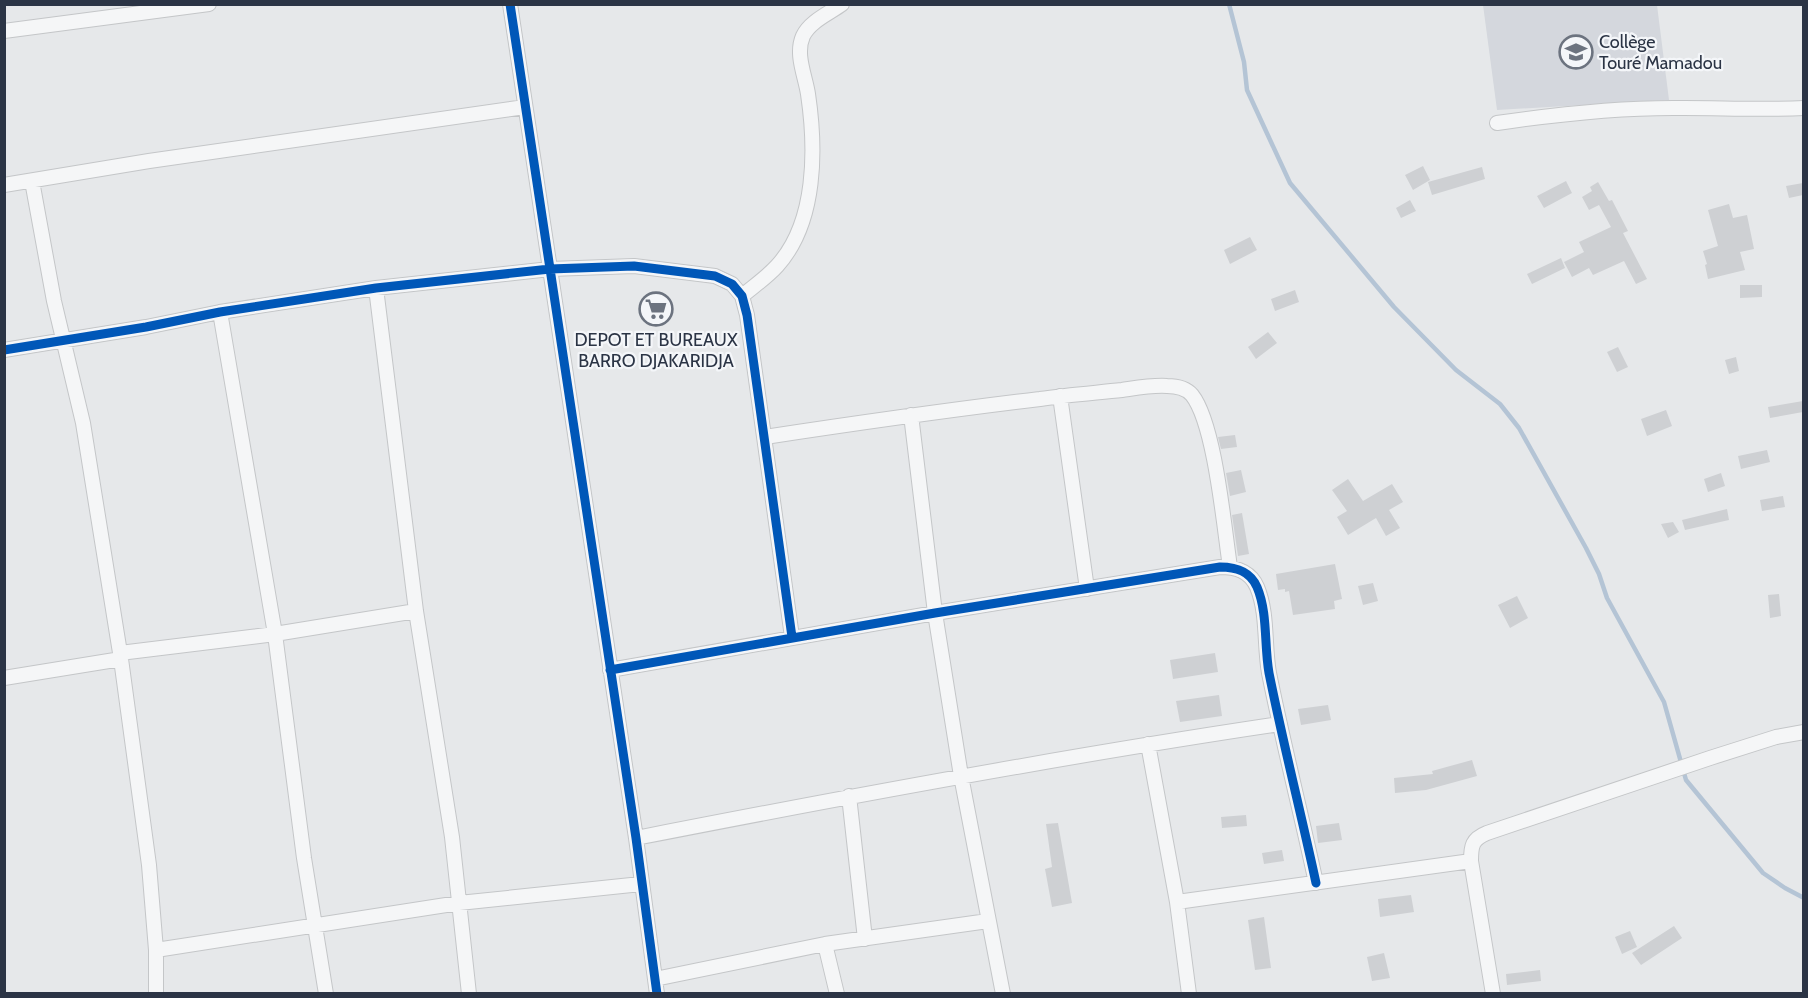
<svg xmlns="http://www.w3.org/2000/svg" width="1808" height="998" viewBox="0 0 1808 998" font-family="Cabin,sans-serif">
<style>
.built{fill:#d4d7dd}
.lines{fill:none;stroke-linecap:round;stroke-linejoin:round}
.stream{stroke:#b4c4d5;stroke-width:4.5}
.building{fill:#ced0d3}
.street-casing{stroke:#c4c6c8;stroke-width:16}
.street{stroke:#f5f6f7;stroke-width:14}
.cycleway-casing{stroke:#f4f6f9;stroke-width:13}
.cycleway{stroke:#0057b8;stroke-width:9}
.labels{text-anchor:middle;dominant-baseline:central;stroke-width:4.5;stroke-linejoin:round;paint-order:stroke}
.poi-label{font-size:18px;fill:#2b3445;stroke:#f4f6f9;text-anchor:start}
</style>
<rect width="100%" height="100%" fill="#e6e8ea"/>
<path class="built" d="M 1483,5 L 1657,5 L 1669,100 L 1497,110 Z"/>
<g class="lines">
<path class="stream" d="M 1229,4 L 1244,62 L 1247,90 L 1290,183 L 1394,307 L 1456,370 L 1500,404 L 1519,428 L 1586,548 L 1599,574 L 1607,598 L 1664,702 L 1686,780 L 1763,873 L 1785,888 L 1804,898"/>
</g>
<path class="building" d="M 1423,166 L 1430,180 L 1413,190 L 1405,175 Z
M 1482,167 L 1485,179 L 1432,195 L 1428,182 Z
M 1566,181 L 1572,193 L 1544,208 L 1537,196 Z
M 1598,182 L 1609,201 L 1612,200 L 1628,231 L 1623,233 L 1647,279 L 1636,284 L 1624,261 L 1593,275 L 1589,268 L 1572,277 L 1564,262 L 1584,252 L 1579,242 L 1611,227 L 1599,205 L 1589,210 L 1582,197 L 1592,191 L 1590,187 Z
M 1803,183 L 1803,195 L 1789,198 L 1786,186 Z
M 1410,200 L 1416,211 L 1401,218 L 1396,208 Z
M 1729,204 L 1733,218 L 1747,215 L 1754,249 L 1740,252 L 1745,270 L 1708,279 L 1705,265 L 1707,264 L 1703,251 L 1718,246 L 1708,210 Z
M 1250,237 L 1257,250 L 1230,264 L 1224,250 Z
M 1561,258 L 1565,268 L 1532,284 L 1527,274 Z
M 1740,285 L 1762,285 L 1762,297 L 1740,298 Z
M 1295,290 L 1299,302 L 1275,311 L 1271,299 Z
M 1268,332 L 1277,343 L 1256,359 L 1248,347 Z
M 1618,347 L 1628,367 L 1617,372 L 1607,352 Z
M 1736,357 L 1739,371 L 1729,374 L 1725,360 Z
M 1803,401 L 1803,412 L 1770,418 L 1768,407 Z
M 1666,410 L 1672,426 L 1647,436 L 1641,419 Z
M 1235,435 L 1237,447 L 1221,449 L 1218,437 Z
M 1767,450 L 1770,462 L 1741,469 L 1738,456 Z
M 1241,470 L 1246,492 L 1230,496 L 1226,473 Z
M 1721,473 L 1725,486 L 1708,492 L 1704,479 Z
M 1348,479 L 1363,501 L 1392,484 L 1403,502 L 1389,510 L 1400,528 L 1386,536 L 1376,518 L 1348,535 L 1337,517 L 1347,511 L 1332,490 Z
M 1783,496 L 1785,507 L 1762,511 L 1760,500 Z
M 1727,509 L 1729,520 L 1685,530 L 1682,520 Z
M 1242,513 L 1249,554 L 1238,556 L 1232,515 Z
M 1673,522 L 1679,532 L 1668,538 L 1661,524 Z
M 1335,564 L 1342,599 L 1334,601 L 1335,609 L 1293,615 L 1289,591 L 1285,592 L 1285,589 L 1278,590 L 1276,574 Z
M 1373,583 L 1378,601 L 1363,605 L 1358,586 Z
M 1779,594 L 1781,616 L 1770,618 L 1768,595 Z
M 1517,596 L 1528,618 L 1510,628 L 1498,605 Z
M 1215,653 L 1218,672 L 1173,679 L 1170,660 Z
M 1219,695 L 1222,716 L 1180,722 L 1176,701 Z
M 1328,705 L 1331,720 L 1301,725 L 1298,709 Z
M 1472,760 L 1477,776 L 1426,790 L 1395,793 L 1394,778 L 1433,774 L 1432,771 Z
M 1246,815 L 1247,826 L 1222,828 L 1221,817 Z
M 1058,823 L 1072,903 L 1052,907 L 1045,869 L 1052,867 L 1046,824 Z
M 1339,823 L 1342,840 L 1318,843 L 1316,826 Z
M 1282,850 L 1284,861 L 1264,864 L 1262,853 Z
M 1411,895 L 1414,912 L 1380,917 L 1378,899 Z
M 1264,917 L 1271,968 L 1255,970 L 1248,920 Z
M 1674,926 L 1682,938 L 1641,965 L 1632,953 Z
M 1630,931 L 1637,947 L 1622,954 L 1615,937 Z
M 1384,953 L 1390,978 L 1372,981 L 1367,957 Z
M 1540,970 L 1541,981 L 1507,985 L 1506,974 Z"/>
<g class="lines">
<defs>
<path id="street" d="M 510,4 L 636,838 L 657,994
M 4,31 L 209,4
M 1497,123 C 1558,114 1622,107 1684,108 C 1724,108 1764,110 1804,108
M 32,181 L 54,301 L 83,423 L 121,659 L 149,865 L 156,950 L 156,994
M 4,185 L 149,161 L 525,107
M 376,288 L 416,611 L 452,837 L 469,994
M 742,296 C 754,286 767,277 777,266 C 817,222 816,148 808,94 C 805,75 795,54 803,36 C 810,21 830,13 842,4
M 220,312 L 275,634 L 304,858 L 326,994
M 4,350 L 146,327 L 220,312 L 376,288 L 550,269 L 634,266 L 715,276 L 732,284 L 742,296 L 747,315 L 792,637
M 1060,396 L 1087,589
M 911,415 L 935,613 L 961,776 L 1003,994
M 765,437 C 857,423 948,410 1040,399 C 1067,395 1094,393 1122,390 C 1136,388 1152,385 1167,386 C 1176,386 1186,388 1192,395 C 1215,424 1224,527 1230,567
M 120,653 L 275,634 L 416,611
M 610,670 L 935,613 L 1220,567 C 1236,567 1250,571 1257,587 C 1268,613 1264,645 1269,673 C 1283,743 1301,813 1316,883
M 4,678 L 121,659
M 1148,744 L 1177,902 L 1189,994
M 849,796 L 865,939
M 636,838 C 850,796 1064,756 1280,724
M 1177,902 L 1471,861
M 825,944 L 837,994
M 156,950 L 459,903 L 641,884
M 655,979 L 825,944 L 988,921
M 1493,994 L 1471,861 C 1471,846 1472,839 1487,833 L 1710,758 L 1776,737 L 1804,732"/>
</defs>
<use href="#street" class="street-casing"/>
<use href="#street" class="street"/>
<defs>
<path id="cycleway" d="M 510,4 L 636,838 L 657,994
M 4,350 L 146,327 L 220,312 L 376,288 L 550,269 L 634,266 L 715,276 L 732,284 L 742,296 L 747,315 L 792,637
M 610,670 L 935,613 L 1220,567 C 1236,567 1250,571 1257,587 C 1268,613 1264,645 1269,673 C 1283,743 1301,813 1316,883"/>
</defs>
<use href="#cycleway" class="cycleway-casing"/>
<use href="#cycleway" class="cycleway"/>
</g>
<defs>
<symbol id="school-ring" viewBox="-11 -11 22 22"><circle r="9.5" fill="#f4f6f9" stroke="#6c737f" stroke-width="1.5"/><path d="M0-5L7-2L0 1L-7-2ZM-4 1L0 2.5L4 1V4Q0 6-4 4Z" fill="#6c737f"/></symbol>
<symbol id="supermarket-ring" viewBox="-11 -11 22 22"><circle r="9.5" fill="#f4f6f9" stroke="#6c737f" stroke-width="1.5"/><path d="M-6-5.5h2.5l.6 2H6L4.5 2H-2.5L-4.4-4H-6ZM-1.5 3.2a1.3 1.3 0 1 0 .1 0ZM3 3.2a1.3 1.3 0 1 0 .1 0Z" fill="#6c737f"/></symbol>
</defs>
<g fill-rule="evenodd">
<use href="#school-ring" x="1557" y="33" width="38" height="38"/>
<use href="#supermarket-ring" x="637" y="290" width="38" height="38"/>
</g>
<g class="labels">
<g class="poi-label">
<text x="1599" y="42">Collège<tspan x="1599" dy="21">Touré Mamadou</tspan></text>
<text x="656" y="340" text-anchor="middle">DEPOT ET BUREAUX<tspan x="656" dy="21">BARRO DJAKARIDJA</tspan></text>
</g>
</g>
<rect width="1808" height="998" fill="none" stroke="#2b3445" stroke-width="12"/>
</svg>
